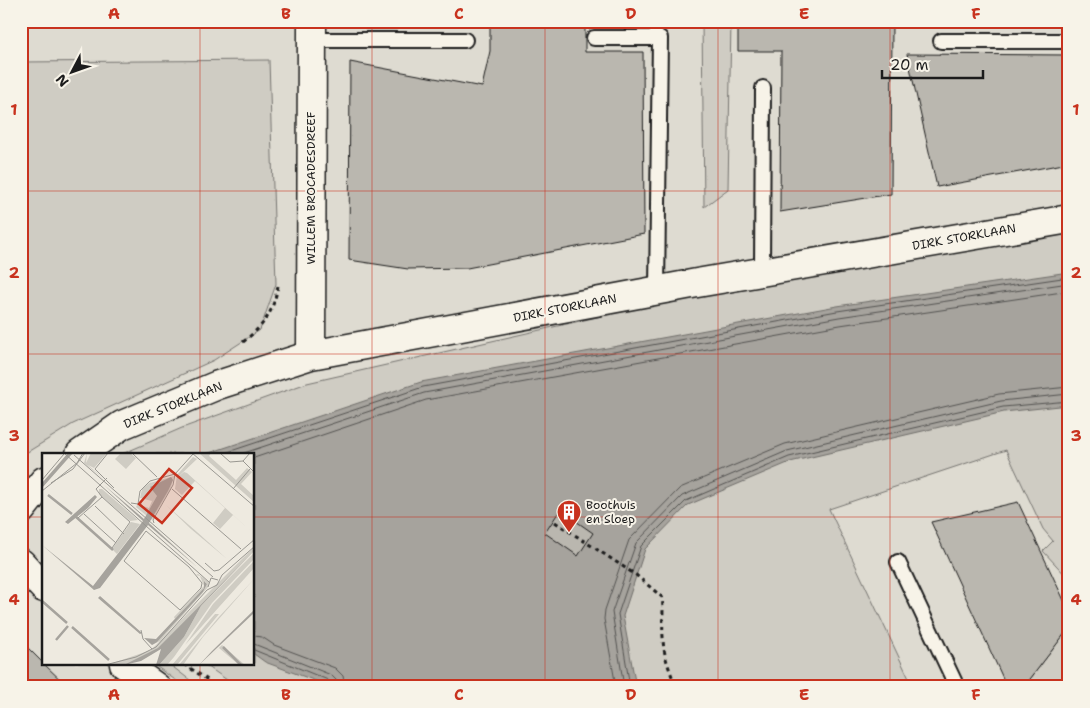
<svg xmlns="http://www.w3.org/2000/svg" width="1090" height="708" viewBox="0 0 1090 708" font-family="'Shantell Sans',sans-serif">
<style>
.built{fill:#dedbd1;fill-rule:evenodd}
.green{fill:#cfccc3;stroke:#767470}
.water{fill:#a6a39d;stroke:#6f6d69}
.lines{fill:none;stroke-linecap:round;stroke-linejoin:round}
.shore{stroke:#535250;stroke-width:1}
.building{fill:#bab7af;stroke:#1c1c1c}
.lane-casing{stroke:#1c1c1c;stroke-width:18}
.street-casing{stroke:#1c1c1c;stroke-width:31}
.path{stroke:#1c1c1c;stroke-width:3;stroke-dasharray:4 4;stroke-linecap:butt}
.lane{stroke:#f7f3e8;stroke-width:14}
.street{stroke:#f7f3e8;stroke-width:28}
.grid{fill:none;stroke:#c8321e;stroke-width:1;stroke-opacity:0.55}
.labels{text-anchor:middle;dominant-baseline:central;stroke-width:4;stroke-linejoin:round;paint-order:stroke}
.street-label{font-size:12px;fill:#1c1c1c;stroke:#f7f3e8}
.poi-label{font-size:12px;fill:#1c1c1c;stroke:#f7f3e8;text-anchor:start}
.inset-river{fill:none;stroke:#a6a39d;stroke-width:2.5}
.inset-road{fill:none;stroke:#9a9892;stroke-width:1}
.view{fill:#c8321e;fill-opacity:0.15;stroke:#c8321e;stroke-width:2.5}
.inset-edge{fill:none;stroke:#1c1c1c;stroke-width:2.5}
.neatline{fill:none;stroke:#c8321e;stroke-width:2}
.grid-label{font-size:16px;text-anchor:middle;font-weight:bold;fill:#c8321e}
</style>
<rect width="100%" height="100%" fill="#eeeae0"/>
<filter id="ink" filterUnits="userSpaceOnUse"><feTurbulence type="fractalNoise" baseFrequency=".02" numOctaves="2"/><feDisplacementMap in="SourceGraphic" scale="10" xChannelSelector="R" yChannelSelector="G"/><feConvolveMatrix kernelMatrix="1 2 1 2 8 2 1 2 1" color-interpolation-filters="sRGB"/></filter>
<g filter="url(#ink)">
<path class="built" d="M 21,21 L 1069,21 L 1069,687 L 21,687 ZM 44,454 L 254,454 L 254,664 L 44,664 Z"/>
<path class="green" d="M 702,21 L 731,21 L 728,189 L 704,207 Z
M 269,60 L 276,284 L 260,330 L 214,360 L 73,424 L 21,456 L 21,62 Z
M 1069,231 L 1069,579 L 1043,551 L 1053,541 L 1043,529 L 1006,450 L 829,509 L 913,687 L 237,687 L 204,664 L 254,664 L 254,454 L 122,454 L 182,428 L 307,383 L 703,293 Z
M 1069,628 L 1069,672 L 1057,687 L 1024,687 Z
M 153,664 L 169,664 L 199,687 L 185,687 Z"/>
<path class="water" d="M 1069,272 L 1069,405 L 1004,412 L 790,462 L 688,505 L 645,549 L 623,616 L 636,687 L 332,687 L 265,662 L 254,654 L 254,454 L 206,454 L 421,382 L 837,306 Z"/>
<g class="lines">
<path class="shore" d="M 222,454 L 423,387 L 837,311 L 1069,277
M 241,454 L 424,393 L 839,317 L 1069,283
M 254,458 L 426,400 L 840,325 L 1069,291
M 254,636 L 262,637 L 274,645 L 335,668 L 343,676 L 345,687
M 254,644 L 331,675 L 336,680 L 338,687
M 254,650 L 328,680 L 331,687
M 616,687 L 604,619 L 605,610 L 629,540 L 680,488 L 785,444 L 999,394 L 1069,387
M 624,687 L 612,612 L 636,543 L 682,496 L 787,451 L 1001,401 L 1069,394
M 630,687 L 618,614 L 641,546 L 686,501 L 789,457 L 1003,407 L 1069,401"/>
</g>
<path class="building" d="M 738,21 L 892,21 L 891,194 L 780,212 L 781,51 L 738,51 Z
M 490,22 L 585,22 L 585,52 L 643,52 L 644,234 L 467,268 L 408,269 L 349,260 L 350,62 L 482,87 L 490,51 Z
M 907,54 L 1069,55 L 1069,163 L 937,187 Z
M 1018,502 L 1069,611 L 1069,628 L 1024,687 L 1007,687 L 931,522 Z
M 560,510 L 593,533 L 578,556 L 545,533 Z
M 21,641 L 44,664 L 68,687 L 21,687 Z"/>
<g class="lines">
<defs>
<path id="lane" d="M 594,38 L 660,38 L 657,291
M 312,40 L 465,40
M 941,41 L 1069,41
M 762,272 L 763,88
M 898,562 L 957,687"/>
<path id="street" d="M 311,355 L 312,21
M 80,454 L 122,425 L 218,385 L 311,355 L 697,283 L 1069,219
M 21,510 L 44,481
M 21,563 L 44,588
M 124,664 L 156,687"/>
</defs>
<use href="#lane" class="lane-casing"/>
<use href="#street" class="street-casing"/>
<path class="path" d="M 243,342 C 265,324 272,315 278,286
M 555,522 L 636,575 L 662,597 C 664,611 662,623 663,637 C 663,655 670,671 676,687
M 184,664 L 218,687
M 1065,687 L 1069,682"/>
<use href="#lane" class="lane"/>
<use href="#street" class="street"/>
</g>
</g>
<path class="grid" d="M 200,21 L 200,454M 372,21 L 372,687M 545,21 L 545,687M 718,21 L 718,687M 890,21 L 890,687M 21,191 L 1069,191M 21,354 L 1069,354M 21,517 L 44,517M 254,517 L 1069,517M 200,664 L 200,687"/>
<defs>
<symbol id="building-pin" viewBox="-11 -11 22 30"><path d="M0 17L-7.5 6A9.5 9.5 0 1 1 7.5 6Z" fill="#c8321e" stroke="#f7f3e8"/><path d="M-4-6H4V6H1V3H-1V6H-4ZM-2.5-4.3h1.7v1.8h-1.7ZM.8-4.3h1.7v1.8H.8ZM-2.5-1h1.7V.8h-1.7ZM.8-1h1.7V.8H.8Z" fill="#fff"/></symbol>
</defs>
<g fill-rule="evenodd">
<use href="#building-pin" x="555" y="498" width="28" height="38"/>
</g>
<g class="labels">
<g class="street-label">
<text transform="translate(311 188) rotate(-90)">WILLEM BROCADESDREEF</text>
<text transform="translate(964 237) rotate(-10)">DIRK STORKLAAN</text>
<text transform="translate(565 308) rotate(-11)">DIRK STORKLAAN</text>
<text transform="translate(173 405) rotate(-22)">DIRK STORKLAAN</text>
</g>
<g class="poi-label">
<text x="586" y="505">Boothuis<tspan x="586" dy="14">en Sloep</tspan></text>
</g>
</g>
<g transform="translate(42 453)">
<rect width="212" height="212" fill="#eeeae0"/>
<path d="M 45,0 L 44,10 L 49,0 L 65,0 L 52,15 L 46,12 L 62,26 L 42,10 ZM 79,0 L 88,0 L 94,5 L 84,16 L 73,6 ZM 157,0 L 169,0 L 167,3 L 194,27 L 205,15 L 210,19 L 199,31 L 212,43 L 212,49 ZM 151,4 L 155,6 L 136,24 L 142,19 L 145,20 L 212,81 L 191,62 L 178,76 L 171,70 L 183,55 L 153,28 L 140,42 L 133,36 L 135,22 ZM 132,23 L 129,35 L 110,67 L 94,54 L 98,47 L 101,53 L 107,55 L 110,48 L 98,45 L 100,36 L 106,31 L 112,27 L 108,30 ZM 57,36 L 60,36 L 96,67 L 88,68 L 57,41 ZM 124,52 L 155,79 L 185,106 L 149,76 ZM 89,69 L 98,71 L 75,101 L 70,96 ZM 212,94 L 212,98 L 116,196 L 98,207 L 82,212 L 65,212 L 109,197 ZM 212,100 L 212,106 L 170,150 L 132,204 L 125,212 L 117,212 L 142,184 L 159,153 ZM 212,108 L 212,115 L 143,192 L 171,151 ZM 156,121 L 167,129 L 166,134 L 118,188 L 110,192 L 161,139 L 165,131 L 162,127 L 163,131 L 162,135 L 133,166 L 132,164 L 162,133 L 158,123 L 154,122 ZM 212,126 L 161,184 L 141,212 L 137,212 L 176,165 ZM 173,161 L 177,161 L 135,212 L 130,212 ZM 180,192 L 203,212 L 197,212 L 177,195 L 159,212 Z" fill="#cfccc3"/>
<path d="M 26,0 L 31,0 L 0,35 L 0,30 ZM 129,24 L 131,27 L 126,38 L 107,70 L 155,114 L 106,72 L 58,135 L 52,137 L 0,92 L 51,133 L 101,68 L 62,32 L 102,66 L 115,43 L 108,34 ZM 53,42 L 55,44 L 46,55 L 26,71 L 23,69 ZM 212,98 L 159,153 L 142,184 L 117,212 L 114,212 L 119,196 L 99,208 L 82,212 L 116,195 ZM 162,128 L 165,131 L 161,139 L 115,189 L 110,192 L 102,185 L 114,186 L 162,135 ZM 58,143 L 100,180 L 98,181 L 56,145 ZM 212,157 L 212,160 L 157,212 L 170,198 Z" fill="#a6a39d"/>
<path class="inset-river" d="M 6,42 L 30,61M 33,63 L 71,97M 0,148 L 25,170M 30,174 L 67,207M 14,187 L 26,173M 181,194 L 199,212"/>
<path class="inset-road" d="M 22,0 L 167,129M 66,0 L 53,16 L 72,35M 90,0 L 115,24M 150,0 L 213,54M 178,0 L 188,9 L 201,8 L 208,0M 32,2 L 171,124M 201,8 L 213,20M 133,21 L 151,1M 0,27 L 22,1M 9,30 L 31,16 L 43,0M 130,36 L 199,96M 191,36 L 208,16M 0,38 L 35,10 L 41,0M 60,44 L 88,69 L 70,95M 89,50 L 96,51 L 98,38 L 108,28 L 133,21M 53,53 L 82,81M 42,61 L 74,90M 36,65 L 60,44 L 54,36 L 65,25M 112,70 L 111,67 L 131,32 L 133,21M 104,78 L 147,114 L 160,130 L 159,135 L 138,157 L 82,108 ZM 163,110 L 172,118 L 177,117 L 213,86M 166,134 L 169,125 L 176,127M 99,177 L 101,186 L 110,196M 63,212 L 94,204 L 114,194 L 165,137 L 175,132 L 180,122 L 213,93"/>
<path class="view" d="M 127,16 L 150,35 L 120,70 L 97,51 Z"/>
<rect width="212" height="212" class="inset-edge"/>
</g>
<rect width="1090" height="708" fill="none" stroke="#f7f3e8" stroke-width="55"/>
<g transform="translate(72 72) rotate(229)" stroke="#f7f3e8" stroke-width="4" paint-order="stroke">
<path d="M0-4L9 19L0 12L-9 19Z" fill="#1c1c1c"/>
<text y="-8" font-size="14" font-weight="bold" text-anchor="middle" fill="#1c1c1c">N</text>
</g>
<path d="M882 70v8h101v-8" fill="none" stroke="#1c1c1c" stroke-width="2.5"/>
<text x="890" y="70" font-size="15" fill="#1c1c1c" stroke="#f7f3e8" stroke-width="4" paint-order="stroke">20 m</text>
<rect x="28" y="28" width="1034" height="652" class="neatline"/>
<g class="grid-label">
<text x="114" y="19">A</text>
<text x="286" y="19">B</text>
<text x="459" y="19">C</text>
<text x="631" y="19">D</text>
<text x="804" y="19">E</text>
<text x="976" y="19">F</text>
<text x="14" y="115">1</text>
<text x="1076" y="115">1</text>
<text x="14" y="278">2</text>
<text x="1076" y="278">2</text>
<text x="14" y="441">3</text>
<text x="1076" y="441">3</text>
<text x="14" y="605">4</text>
<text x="1076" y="605">4</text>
<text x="114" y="700">A</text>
<text x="286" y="700">B</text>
<text x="459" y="700">C</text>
<text x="631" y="700">D</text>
<text x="804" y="700">E</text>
<text x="976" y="700">F</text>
</g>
</svg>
